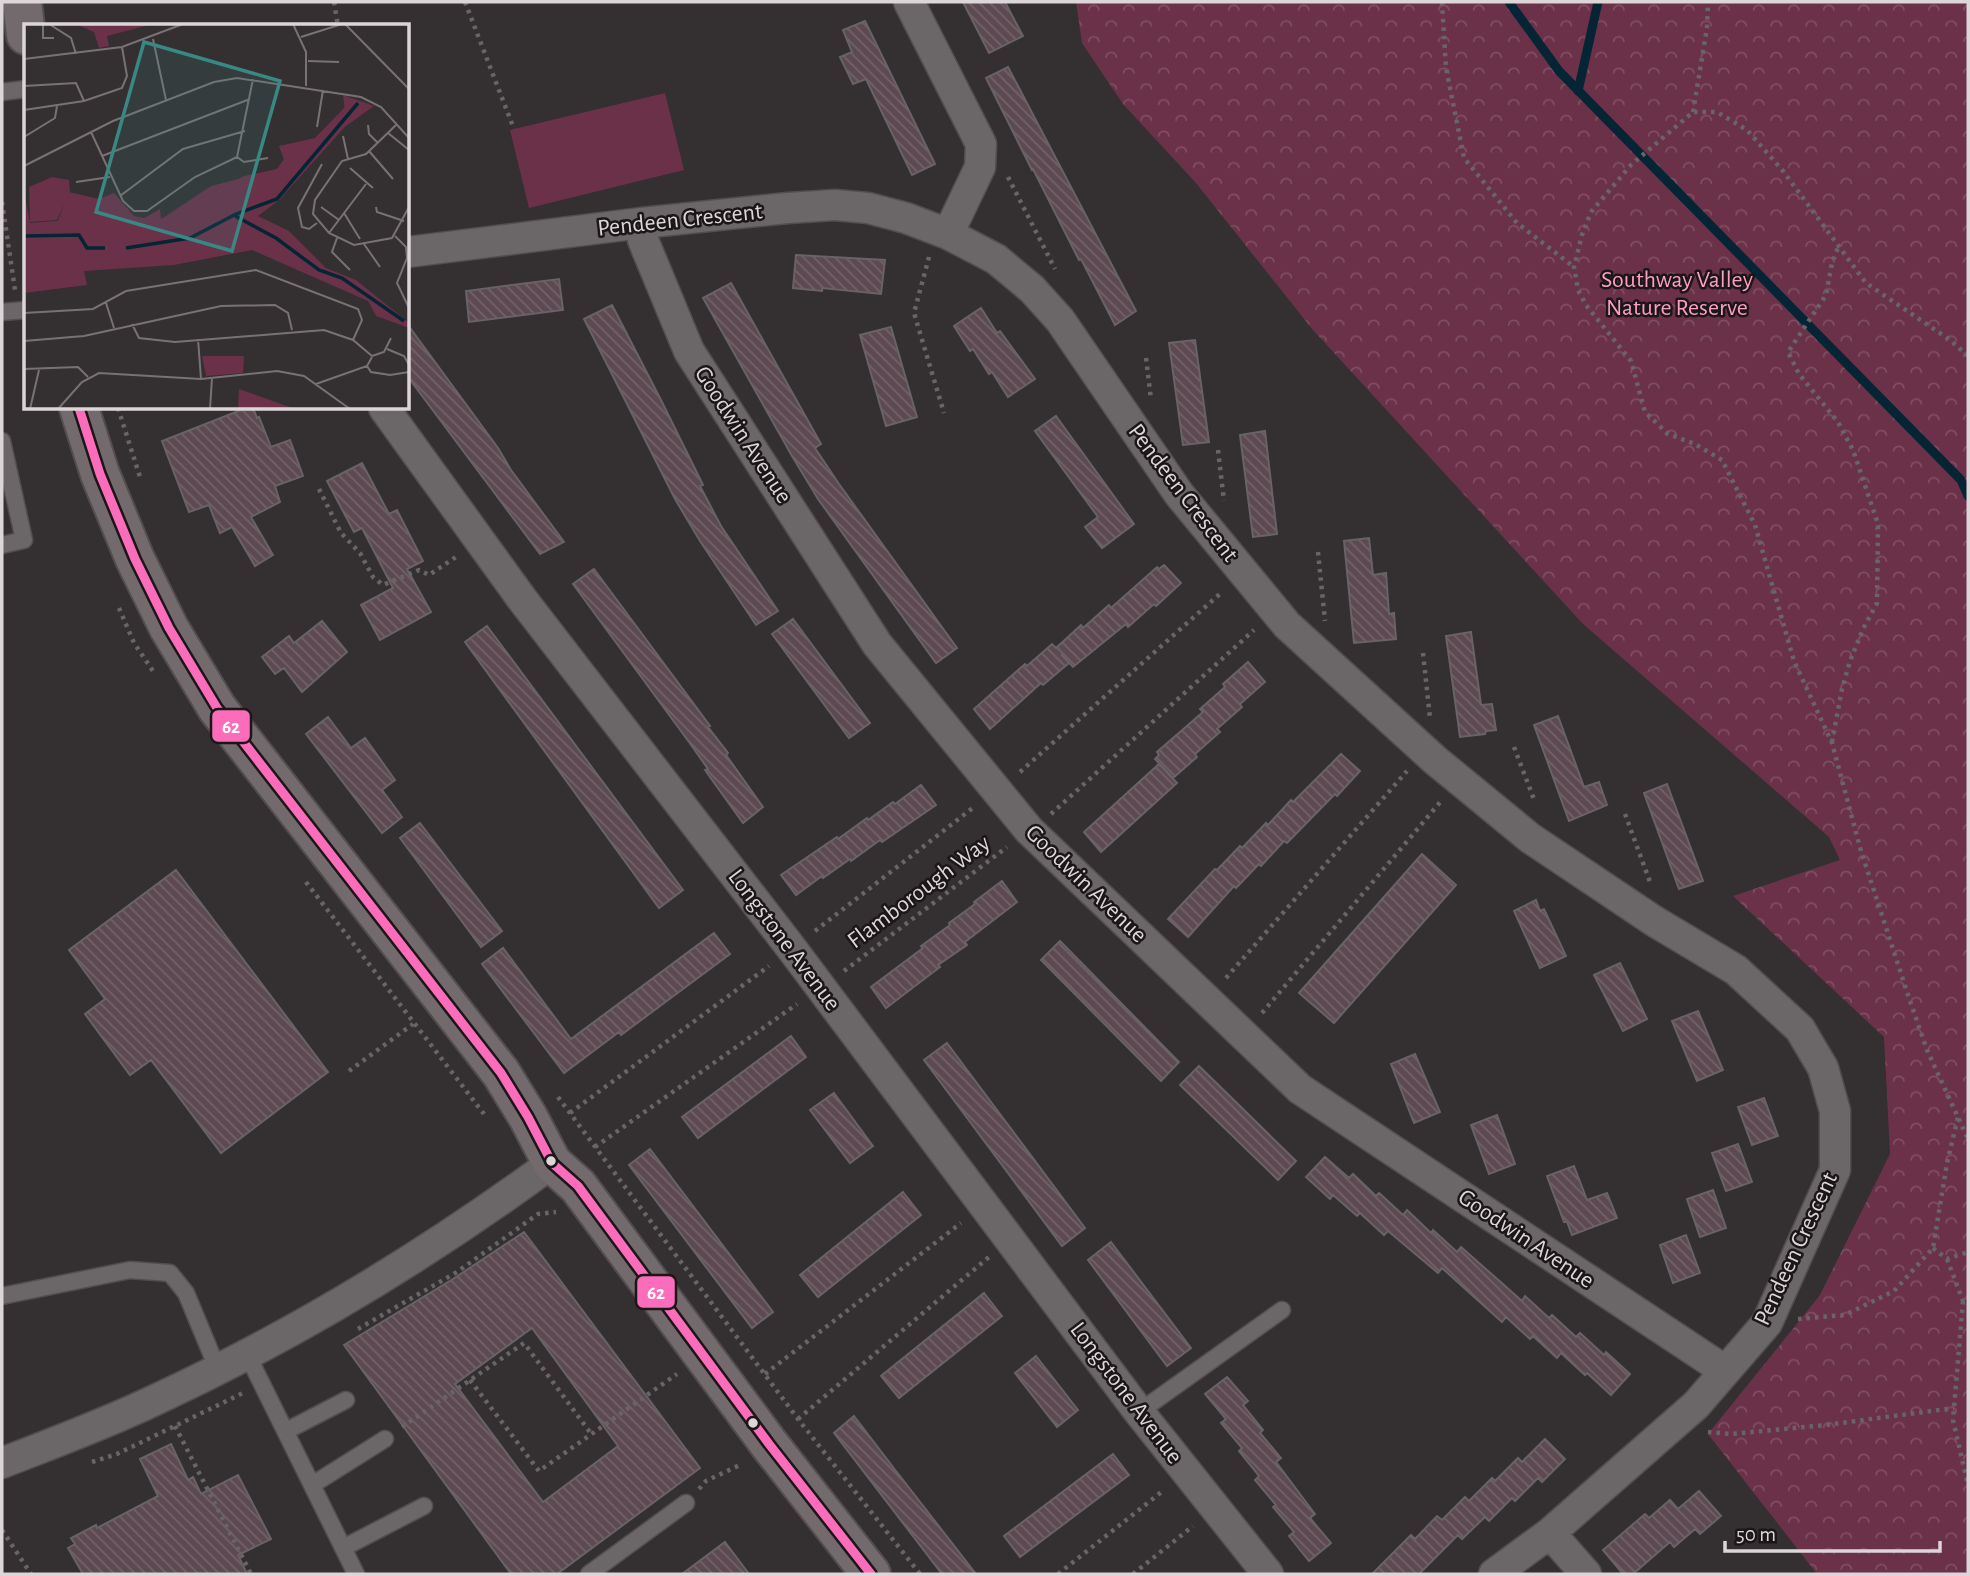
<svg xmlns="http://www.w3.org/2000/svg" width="1970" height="1576" viewBox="0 0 1970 1576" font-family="'Alegreya Sans',sans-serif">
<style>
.park{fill:url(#park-crowns)}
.pitch{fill:#6b3149}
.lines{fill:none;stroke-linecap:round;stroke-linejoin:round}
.stream{stroke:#062534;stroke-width:9}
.building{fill:url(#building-back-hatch);stroke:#686365;stroke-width:2;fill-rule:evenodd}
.lane-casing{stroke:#524d4f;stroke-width:19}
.street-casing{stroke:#524d4f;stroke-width:33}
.secondary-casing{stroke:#524d4f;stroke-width:42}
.path{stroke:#696567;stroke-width:4.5;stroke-dasharray:3.5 5;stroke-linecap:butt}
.lane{stroke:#6b6668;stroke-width:16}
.street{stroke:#6b6668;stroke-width:30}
.secondary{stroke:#726a6d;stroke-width:38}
.bus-1-casing{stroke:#1b1618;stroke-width:14}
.bus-1{stroke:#fb6dba;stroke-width:9}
.bus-dot{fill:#ddd6d8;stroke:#1b1618;stroke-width:2.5}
.labels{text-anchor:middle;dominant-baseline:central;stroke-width:5;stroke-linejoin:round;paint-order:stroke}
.street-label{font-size:24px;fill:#ddd6d8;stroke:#1b1618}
.park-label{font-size:24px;fill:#fe9dc1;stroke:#1b1618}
.inset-river{fill:none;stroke:#062534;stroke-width:3.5}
.inset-road{fill:none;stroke:#787274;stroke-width:2}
.view{fill:#388983;fill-opacity:0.15;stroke:#388983;stroke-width:3.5}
.inset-edge{fill:none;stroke:#ddd6d8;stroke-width:3.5}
.line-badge{stroke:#1b1618;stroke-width:2.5}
.badge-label{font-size:19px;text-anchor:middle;font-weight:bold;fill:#fff}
</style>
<defs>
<pattern id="park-crowns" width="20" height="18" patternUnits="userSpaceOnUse" patternTransform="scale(1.75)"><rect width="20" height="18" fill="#6b3149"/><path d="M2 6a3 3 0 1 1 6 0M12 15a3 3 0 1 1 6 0" fill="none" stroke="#804e62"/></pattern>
<pattern id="building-back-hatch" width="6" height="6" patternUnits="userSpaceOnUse" patternTransform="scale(1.75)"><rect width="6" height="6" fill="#5c4951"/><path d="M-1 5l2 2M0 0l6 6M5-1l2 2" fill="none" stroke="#736269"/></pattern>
</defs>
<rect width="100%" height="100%" fill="#342f31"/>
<path class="park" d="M 1076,2 L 1968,2 L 1968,1574 L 1817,1574 L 1708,1434 L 1820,1295 L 1890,1154 L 1884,1037 L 1733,896 L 1840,860 L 1829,837 L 1583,624 L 1313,330 L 1196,183 L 1123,104 L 1082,43 Z"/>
<path class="pitch" d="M 665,93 L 684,170 L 529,208 L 510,130 Z"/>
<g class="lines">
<path class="stream" d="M 1509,2 L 1559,71 L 1961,480 L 1968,496
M 1578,91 L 1598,2"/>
</g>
<path class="building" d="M 963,2 L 1005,2 L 1023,36 L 989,53 Z
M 865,21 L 935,164 L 912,175 L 866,79 L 853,84 L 840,57 L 852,52 L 843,30 Z
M 1008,67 L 1136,311 L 1115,325 L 1081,259 L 1079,260 L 1033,169 L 1032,170 L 986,78 Z
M 796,255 L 885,260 L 881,294 L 822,288 L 822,291 L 793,288 Z
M 559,279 L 563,310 L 469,322 L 466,291 Z
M 731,283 L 821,444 L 815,448 L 839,484 L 957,648 L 936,663 L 818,499 L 792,456 L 703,298 Z
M 612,305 L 662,402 L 703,485 L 700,486 L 721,526 L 778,611 L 756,625 L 700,541 L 675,499 L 584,319 Z
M 981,308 L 997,333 L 1000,331 L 1035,379 L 1008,397 L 992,372 L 989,374 L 973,349 L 970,351 L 954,326 Z
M 408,325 L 498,448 L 511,470 L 564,542 L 540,554 L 408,377 Z
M 891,327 L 917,417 L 886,426 L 860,335 Z
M 1195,340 L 1209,442 L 1183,445 L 1169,343 Z
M 246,408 L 253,408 L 257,418 L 259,417 L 271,447 L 290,440 L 303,476 L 275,486 L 280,502 L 251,517 L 273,555 L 255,566 L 232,527 L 220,533 L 209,505 L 189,512 L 162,441 Z
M 1056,416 L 1134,524 L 1102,548 L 1085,527 L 1098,517 L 1035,431 Z
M 1265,431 L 1277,534 L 1253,537 L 1240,435 Z
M 362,463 L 389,514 L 397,510 L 423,561 L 407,569 L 431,612 L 380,640 L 361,605 L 393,588 L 362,528 L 354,532 L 327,481 Z
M 1369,538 L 1373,575 L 1386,573 L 1389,614 L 1394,613 L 1396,639 L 1354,643 L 1344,541 Z
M 1164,565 L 1181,583 L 1156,606 L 1154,604 L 1128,627 L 1126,624 L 1073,667 L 1061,654 L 1069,663 L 1043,685 L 1041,683 L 990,729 L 974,709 L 1025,664 L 1027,666 L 1052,644 L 1056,648 L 1081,625 L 1083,628 L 1109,605 L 1111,608 L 1157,567 L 1159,569 Z
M 594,569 L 710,726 L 708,727 L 728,753 L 726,755 L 763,807 L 743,823 L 705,770 L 708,769 L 689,742 L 573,584 Z
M 793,619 L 870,723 L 849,738 L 772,634 Z
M 322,621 L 347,652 L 302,692 L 284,668 L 275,674 L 262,657 L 289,636 L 294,643 Z
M 487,626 L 683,890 L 659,908 L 465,642 Z
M 1471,632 L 1481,705 L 1492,704 L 1496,730 L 1486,731 L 1485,734 L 1460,737 L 1446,636 Z
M 1248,662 L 1265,682 L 1240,704 L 1242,707 L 1217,729 L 1220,732 L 1195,754 L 1197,757 L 1173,778 L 1155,759 L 1159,755 L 1157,752 L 1203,712 L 1200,709 L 1225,687 L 1223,684 Z
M 1558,716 L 1584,787 L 1599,782 L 1607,805 L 1569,821 L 1534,725 Z
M 328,717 L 351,748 L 365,738 L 395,780 L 382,790 L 402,817 L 382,833 L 306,734 Z
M 1341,754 L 1360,771 L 1337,796 L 1335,794 L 1287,843 L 1284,841 L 1261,866 L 1259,864 L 1236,888 L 1234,886 L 1188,937 L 1168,919 L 1215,869 L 1217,870 L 1240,846 L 1242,848 L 1266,823 L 1268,825 L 1291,800 L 1293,802 Z
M 1159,764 L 1177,783 L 1101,852 L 1084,832 Z
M 1667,784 L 1703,881 L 1679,889 L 1644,793 Z
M 921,785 L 936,805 L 882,842 L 880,840 L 851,861 L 850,859 L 823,878 L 822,876 L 796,895 L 781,875 L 837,837 L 838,839 L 867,818 L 868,820 L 893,802 L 895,804 Z
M 420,823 L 502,931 L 481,947 L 400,838 Z
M 1422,854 L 1456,885 L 1334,1023 L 1299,993 Z
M 176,870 L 328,1072 L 221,1153 L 151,1060 L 130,1075 L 85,1014 L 105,999 L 69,950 Z
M 1002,881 L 1017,902 L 965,942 L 967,945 L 938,965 L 940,967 L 886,1008 L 871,987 L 923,948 L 921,946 L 950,925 L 949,923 L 975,904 L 974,902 Z
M 1536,900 L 1540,911 L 1544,909 L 1566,956 L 1540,968 L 1514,911 Z
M 714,933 L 730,954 L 621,1035 L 619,1032 L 564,1073 L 482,964 L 503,948 L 571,1039 Z
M 1060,941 L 1179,1062 L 1161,1081 L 1041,960 Z
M 1620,963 L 1647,1019 L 1623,1031 L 1594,975 Z
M 1698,1011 L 1723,1070 L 1697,1081 L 1672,1021 Z
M 791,1036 L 806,1057 L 698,1138 L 682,1117 Z
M 947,1043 L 1085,1228 L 1062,1246 L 924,1060 Z
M 1415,1054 L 1440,1112 L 1414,1123 L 1391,1064 Z
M 1199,1066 L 1296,1161 L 1278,1180 L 1180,1085 Z
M 834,1093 L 873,1146 L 850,1163 L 810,1110 Z
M 1764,1098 L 1778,1136 L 1752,1145 L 1738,1107 Z
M 1497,1115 L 1515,1164 L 1489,1174 L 1471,1125 Z
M 1738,1144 L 1752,1182 L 1726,1191 L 1712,1153 Z
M 650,1149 L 773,1312 L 752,1328 L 629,1165 Z
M 1325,1157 L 1349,1178 L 1353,1174 L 1376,1196 L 1379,1193 L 1403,1215 L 1407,1210 L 1431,1233 L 1433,1230 L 1457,1252 L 1461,1247 L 1522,1301 L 1525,1296 L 1549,1318 L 1552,1315 L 1576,1337 L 1580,1333 L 1604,1355 L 1606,1352 L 1630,1374 L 1611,1395 L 1587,1373 L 1585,1375 L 1561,1353 L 1557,1358 L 1533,1336 L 1530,1339 L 1506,1317 L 1502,1322 L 1442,1268 L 1438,1273 L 1388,1231 L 1384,1235 L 1360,1213 L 1357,1216 L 1333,1195 L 1330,1199 L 1306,1177 Z
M 1574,1166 L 1587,1200 L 1607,1193 L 1617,1218 L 1572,1235 L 1567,1222 L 1564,1222 L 1547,1176 Z
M 1713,1190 L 1726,1228 L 1700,1237 L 1687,1199 Z
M 903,1192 L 921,1215 L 818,1297 L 800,1275 Z
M 524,1232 L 700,1468 L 557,1574 L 511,1574 L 344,1345 L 453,1279 ZM 532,1328 L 618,1446 L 543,1502 L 455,1384 Z
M 1686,1235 L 1700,1273 L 1673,1283 L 1660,1245 Z
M 1111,1242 L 1191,1348 L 1167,1366 L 1088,1260 Z
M 984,1293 L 1002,1316 L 899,1398 L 881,1376 Z
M 1036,1356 L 1078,1410 L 1057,1427 L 1015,1373 Z
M 1227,1377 L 1248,1401 L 1243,1405 L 1263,1430 L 1260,1433 L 1281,1458 L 1276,1462 L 1315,1514 L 1310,1518 L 1331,1543 L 1309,1561 L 1289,1536 L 1294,1532 L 1273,1507 L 1276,1505 L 1255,1480 L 1259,1476 L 1239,1451 L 1242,1448 L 1221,1423 L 1226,1419 L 1205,1394 Z
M 854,1416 L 896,1471 L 976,1574 L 942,1574 L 834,1433 Z
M 1545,1439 L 1565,1459 L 1542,1482 L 1538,1478 L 1515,1501 L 1512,1498 L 1489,1521 L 1485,1517 L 1462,1539 L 1458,1535 L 1419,1574 L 1372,1574 L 1411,1535 L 1415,1539 L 1437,1516 L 1442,1520 L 1465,1497 L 1469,1501 L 1492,1478 L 1495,1481 L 1518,1458 L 1522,1462 Z
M 171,1444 L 188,1480 L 193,1477 L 201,1494 L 238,1475 L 271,1539 L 238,1555 L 247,1574 L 83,1574 L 68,1548 L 75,1544 L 71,1538 L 96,1525 L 97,1528 L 158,1496 L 140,1459 Z
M 1113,1454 L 1129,1475 L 1020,1557 L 1004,1536 Z
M 1699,1491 L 1721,1516 L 1700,1534 L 1695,1529 L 1674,1547 L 1670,1542 L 1633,1574 L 1623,1574 L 1603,1550 L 1645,1514 L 1649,1518 L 1670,1500 L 1678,1509 Z
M 725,1542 L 749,1574 L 682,1574 Z"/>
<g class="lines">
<defs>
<path id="lane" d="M 2,92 L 26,89
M 2,312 L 26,310
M 2,441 L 24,540 L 2,545
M 2,1296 L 130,1270 L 170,1273 L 186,1293 L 218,1370
M 247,1354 L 356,1574
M 1139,1412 L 1282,1310
M 286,1431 L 346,1400
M 312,1485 L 385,1439
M 343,1548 L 424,1506
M 589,1574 L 686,1503"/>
<path id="street" d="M 909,2 L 981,144 L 980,167 L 948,234
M 641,223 L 643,240 L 689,351 L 877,644 L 1029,830 L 1300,1089 L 1724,1370
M 408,252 L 641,223 L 788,208 L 835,205 L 868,208 L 906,218 L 948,234 L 996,259 L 1032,289 L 1060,320 L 1179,494 L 1287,625 L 1435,760 L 1530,838 L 1654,921 L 1736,970 L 1800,1029 L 1823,1068 L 1835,1111 L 1835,1170 L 1767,1323 L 1696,1405 L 1550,1533 L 1494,1574
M 384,408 L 522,599 L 792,949 L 1139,1412 L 1268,1574
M 2,1463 C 53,1443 105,1424 155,1400 C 295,1335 428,1254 552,1163
M 1550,1533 L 1586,1574"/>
<path id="secondary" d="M 22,2 L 26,35
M 79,408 L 100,474 L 135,559 L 169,628 L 217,708 L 501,1073 L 528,1117 L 552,1163 L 578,1186 L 769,1444 L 871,1574"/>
</defs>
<use href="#lane" class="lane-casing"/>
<use href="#street" class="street-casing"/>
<use href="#secondary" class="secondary-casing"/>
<path class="path" d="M 334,2 L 338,26
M 465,2 L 514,129
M 1442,2 L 1446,68 L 1464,158 L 1517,223 L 1574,267
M 1693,112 L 1707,28 L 1708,2
M 1008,177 L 1055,269
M 2,202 L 15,290
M 929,257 L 914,313 L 944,413
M 1968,356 L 1950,340 L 1866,283 L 1783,171 L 1747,130 L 1717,112 L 1693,112 L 1631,165 L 1591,212 L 1582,235 L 1574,267 L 1578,290 L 1586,305 L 1631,361 L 1645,412 L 1668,434 L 1695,444 L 1722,460 L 1755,525 L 1794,661 L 1832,743 L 1861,851 L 1909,998 L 1927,1050 L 1968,1139
M 1146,358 L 1151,399
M 118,408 L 140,477
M 1218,450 L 1224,501
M 319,489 L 341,533 L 360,553 L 373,577 L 383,585 L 419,570 L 429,575 L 456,557
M 1318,552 L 1325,621
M 119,608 L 134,643 L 153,671
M 1423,653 L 1430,718
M 1832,742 L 1842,689 L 1850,661 L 1863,629 L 1877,603 L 1878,524 L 1853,450 L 1838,422 L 1799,374 L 1788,352 L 1826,295 L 1832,263 L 1839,245
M 1514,747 L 1535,802
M 1020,772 L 1222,592
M 1051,814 L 1254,630
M 1625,814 L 1650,882
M 306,882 L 484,1114
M 815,931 L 974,807
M 844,971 L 1007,847
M 1226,978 L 1407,771
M 1262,1013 L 1442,800
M 349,1071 L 413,1024
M 558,1097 L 798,1419 L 920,1574
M 570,1113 L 769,966
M 595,1147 L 797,1004
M 1933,1248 L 1947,1259 L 1968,1252
M 1947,1259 L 1963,1301 L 1968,1301
M 1963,1301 L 1953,1420 L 1968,1485
M 1798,1319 L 1845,1315 L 1894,1291 L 1933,1248 L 1947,1163 L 1958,1117
M 358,1329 L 457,1272 L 538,1214 L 556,1212
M 765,1374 L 961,1223
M 470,1380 L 539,1471 L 677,1374
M 798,1419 L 989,1257
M 175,1426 L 251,1574
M 402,1427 L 524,1343 L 592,1435
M 1708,1432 L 1731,1434 L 1826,1425 L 1954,1408
M 92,1462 L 117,1454 L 243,1393
M 699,1489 L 706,1481 L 742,1464
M 2,1530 L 31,1574
M 1058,1574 L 1164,1490
M 1133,1574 L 1193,1526"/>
<use href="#lane" class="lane"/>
<use href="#street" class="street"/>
<use href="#secondary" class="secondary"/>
<defs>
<path id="bus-1" d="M 79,408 L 100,474 L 135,559 L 169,628 L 217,708 L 501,1073 L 528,1117 L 552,1163 L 578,1186 L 769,1444 L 871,1574"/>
</defs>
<use href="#bus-1" class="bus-1-casing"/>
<use href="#bus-1" class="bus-1"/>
</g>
<g class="bus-dot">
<circle cx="551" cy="1161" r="6"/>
<circle cx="753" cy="1423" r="6"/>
</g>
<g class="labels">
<g class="street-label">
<text transform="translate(680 220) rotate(-6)">Pendeen Crescent</text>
<text transform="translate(743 435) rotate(57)">Goodwin Avenue</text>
<text transform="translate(1183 493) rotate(53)">Pendeen Crescent</text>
<text transform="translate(1086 884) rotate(44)">Goodwin Avenue</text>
<text transform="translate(919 892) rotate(-37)">Flamborough Way</text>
<text transform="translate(784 940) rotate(53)">Longstone Avenue</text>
<text transform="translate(1526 1239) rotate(34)">Goodwin Avenue</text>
<text transform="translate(1796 1249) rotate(-65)">Pendeen Crescent</text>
<text transform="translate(1126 1393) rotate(53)">Longstone Avenue</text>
</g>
<g class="park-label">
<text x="1677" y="280">Southway Valley<tspan x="1677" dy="28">Nature Reserve</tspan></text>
</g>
</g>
<g transform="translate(24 24)">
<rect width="385" height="385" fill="#342f31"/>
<path d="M 52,0 L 129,0 L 83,12 L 85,22 L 75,24 L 70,8 ZM 322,82 L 328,95 L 255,176 L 234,192 L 265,207 L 302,244 L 332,256 L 385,299 L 385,304 L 352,292 L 344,277 L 228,226 L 150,241 L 60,247 L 63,261 L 0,269 L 0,169 L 6,199 L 34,197 L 43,171 L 50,187 L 79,219 L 139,194 L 187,162 L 253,145 L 260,135 L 255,122 L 291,114 Z" fill="#6b3149"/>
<path d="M 319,71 L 350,82 L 315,107 L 255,176 L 233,192 L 275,224 L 227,225 L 60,247 L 54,211 L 0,212 L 0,169 L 6,199 L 34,197 L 45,168 L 75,175 L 90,169 L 110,192 L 120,194 L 136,185 L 137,195 L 220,152 L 253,145 L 260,135 L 255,122 L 292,116 L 321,87 ZM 178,332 L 220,332 L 219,349 L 182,352 ZM 215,365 L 271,385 L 214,385 Z" fill="#6b3149"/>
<path d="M 28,153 L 45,156 L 46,167 L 33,196 L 6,198 L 5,163 Z" fill="#6b3149"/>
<path class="inset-river" d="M 211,192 L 252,214 L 295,246 L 318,254 L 380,297M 0,212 L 55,211 L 63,224 L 81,224M 102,224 L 166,214 L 212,190 L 253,175 L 334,79"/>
<path class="inset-road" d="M 19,0 L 19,14 L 30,14M 25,0 L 47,14 L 52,30M 269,0 L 282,28 L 282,62M 321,0 L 385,65M 277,13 L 318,0M 129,15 L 142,76M 0,35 L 98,23 L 159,0M 284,37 L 315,38M 0,62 L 52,59 L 60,77M 0,86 L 60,77 L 98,64 L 103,52 L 98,23M 373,100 L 342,130 L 318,137 L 291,176 L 289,190 L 305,209 L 330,221 L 368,214 L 385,183M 344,101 L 345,110 L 354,119M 293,103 L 299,66M 67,108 L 99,177 L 110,187 L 123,187 L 171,153 L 213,133 L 229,55M 364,109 L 385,126M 319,112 L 324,135M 0,113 L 31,94 L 33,82M 345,127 L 369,155M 78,132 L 226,75M 213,133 L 220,138 L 244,134M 0,142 L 89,97 L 190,58 L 213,54 L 337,73 L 357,83 L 385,114M 326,144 L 349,164M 52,158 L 86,153M 96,172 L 159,125 L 221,107M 297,183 L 315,196M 352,183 L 353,188 L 380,197M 320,189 L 336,215M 293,199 L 285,205 L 278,203 L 274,184 L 298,140M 305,209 L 342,160M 371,212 L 382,223 L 383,234 L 373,259 L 385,284M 313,214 L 308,228 L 326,246M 340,220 L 356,243M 82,279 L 90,304M 0,289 L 69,285 L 102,267 L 232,246 L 334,285 L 338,296 L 329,316M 108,300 L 115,314 L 151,318 L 300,306 L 329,316 L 348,332M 174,315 L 177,355M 0,317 L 60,312 L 197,282 L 251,281 L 264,289 L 268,306M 363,325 L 380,332 L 385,341M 348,332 L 360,328 L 367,314M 343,342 L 347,348 L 366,351 L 385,348M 0,345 L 54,343 L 64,353M 292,360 L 343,342 L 348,333M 6,385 L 15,346M 34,385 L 58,358 L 75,349 L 177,355 L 253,347 L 280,352 L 326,385M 186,385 L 188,354"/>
<path class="view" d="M 120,18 L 256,57 L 208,227 L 72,188 Z"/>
<rect width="385" height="385" class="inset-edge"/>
</g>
<g class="line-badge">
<rect x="211" y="709" width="40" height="34" rx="7" fill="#fb6dba"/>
<rect x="636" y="1275" width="40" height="34" rx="7" fill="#fb6dba"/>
</g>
<g class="badge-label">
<text x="231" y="733">62</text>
<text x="656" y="1299">62</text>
</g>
<rect width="1970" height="1576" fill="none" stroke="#ddd6d8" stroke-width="7"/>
<path d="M1725 1541v10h215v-10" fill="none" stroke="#ddd6d8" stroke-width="3.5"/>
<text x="1736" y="1541" font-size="21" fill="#ddd6d8" stroke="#1b1618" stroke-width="5" paint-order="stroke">50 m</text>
</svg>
